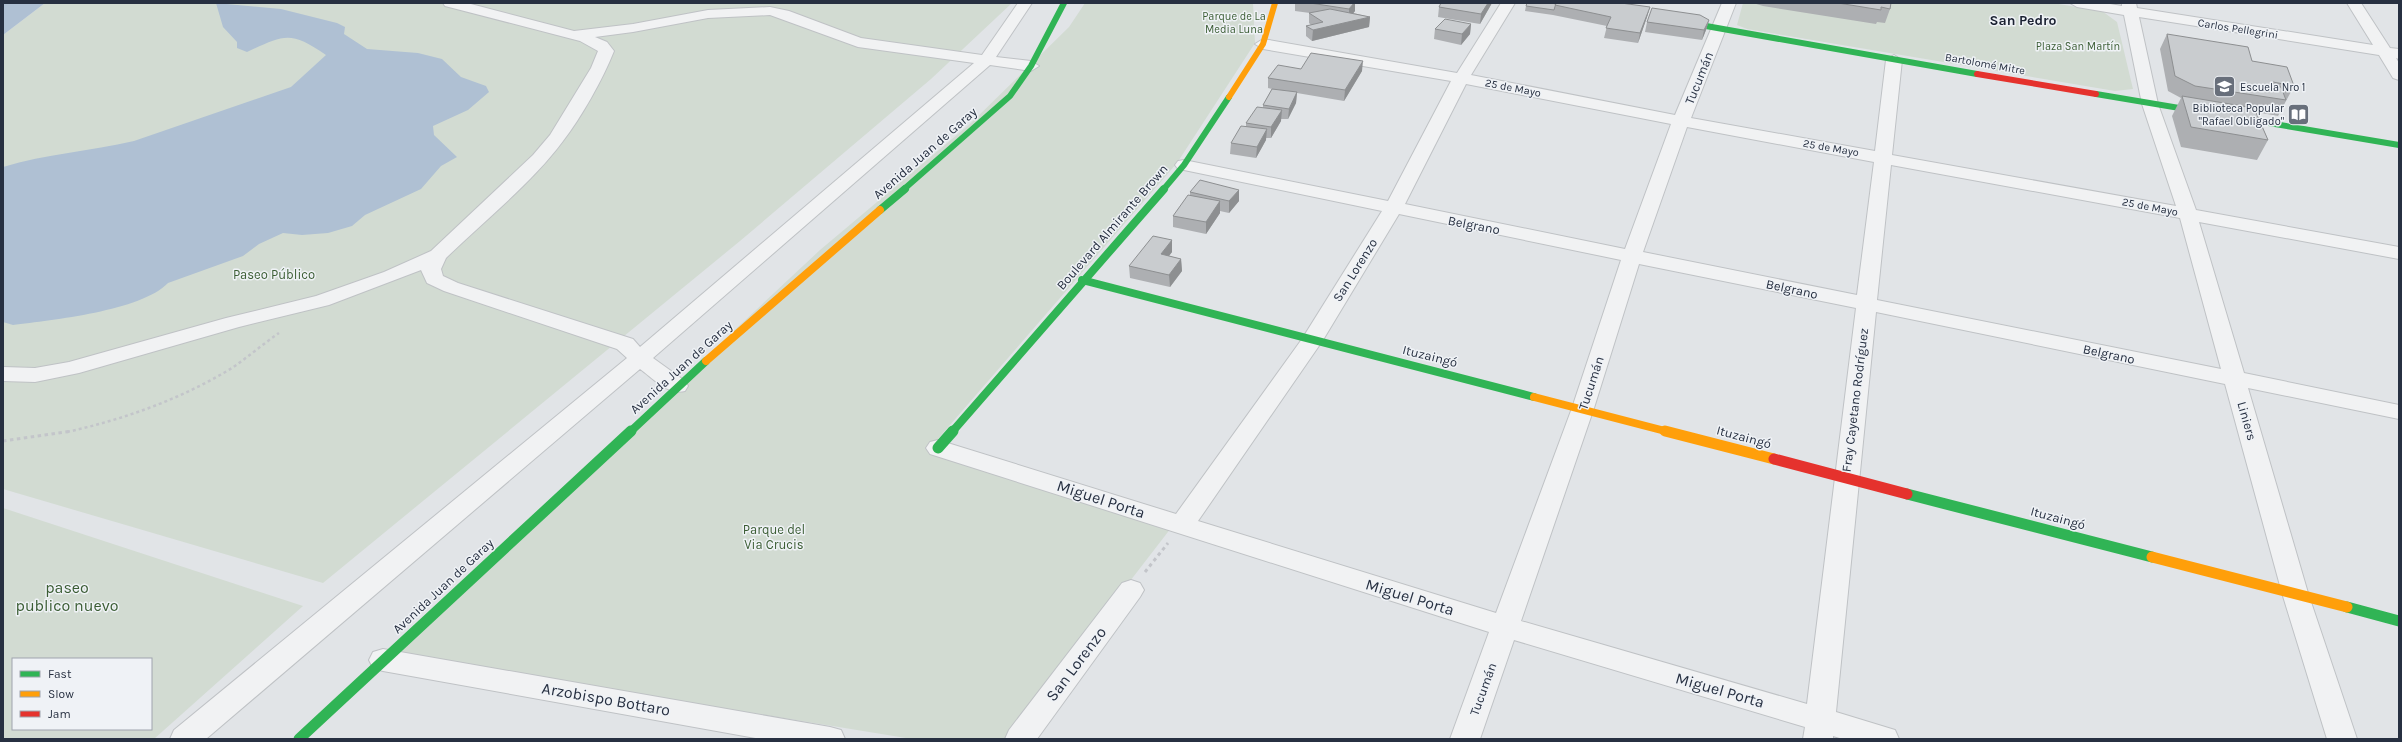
<svg xmlns="http://www.w3.org/2000/svg" width="2402" height="742" viewBox="0 0 2402 742" font-family="Karla,sans-serif">
<style>
.green{fill:#d2dbd2;fill-rule:evenodd}
.water{fill:#afc0d3}
.lines{fill:none;stroke-linecap:round;stroke-linejoin:round}
.street-casing{stroke:#bfc2c5;stroke-width:2}
.path-far1{stroke:#c3c5ca;stroke-width:2.5;stroke-dasharray:3 3;stroke-linecap:butt}
.path{stroke:#c3c5ca;stroke-width:3;stroke-dasharray:3.5 3.5;stroke-linecap:butt}
.street{fill:#f1f2f3;fill-rule:evenodd}
.fast-far2{stroke:#30b455;stroke-width:6}
.fast-far1{stroke:#30b455;stroke-width:8}
.fast{stroke:#30b455;stroke-width:11}
.slow-far2{stroke:#ff9f0a;stroke-width:6}
.slow-far1{stroke:#ff9f0a;stroke-width:8}
.slow{stroke:#ff9f0a;stroke-width:11}
.jam-far1{stroke:#e5322d;stroke-width:6}
.jam{stroke:#e5322d;stroke-width:11}
.wall{fill:#adafb2}
.shaded-wall{fill:#8d8f91}
.building{fill:#c9cccf;stroke:#8d8f91}
.labels{text-anchor:middle;dominant-baseline:central;stroke-width:3;stroke-linejoin:round;paint-order:stroke}
.far-park-label{font-size:11px;fill:#3b5d34;stroke:#eff2f6}
.far-street-label{font-size:11px;fill:#273041;stroke:#eff2f6}
.far-poi-label{font-size:11px;fill:#273041;stroke:#eff2f6;text-anchor:start}
.street-label{font-size:13px;fill:#273041;stroke:#eff2f6}
.park-label{font-size:13px;fill:#3b5d34;stroke:#eff2f6}
.far-district-label{font-size:14px;font-weight:bold;fill:#1a2131;stroke:#eff2f6}
.near-street-label{font-size:16px;fill:#273041;stroke:#eff2f6}
.near-park-label{font-size:16px;fill:#3b5d34;stroke:#eff2f6}
</style>
<rect width="100%" height="100%" fill="#e1e4e7"/>
<path class="green" d="M 45,3 L 1012,3 L 931,79 L 740,241 L 323,583 L 3,489 L 3,35 Z
M 1085,3 L 1253,3 L 1255,43 L 1177,163 L 930,448 L 1171,528 L 1008,739 L 912,739 L 389,654 L 820,250 L 971,123 L 1069,27 Z
M 1743,3 L 2052,3 L 2102,11 L 2117,22 L 2133,89 L 2115,91 L 1747,29 L 1737,25 Z
M 3,508 L 303,606 L 154,739 L 3,739 ZM 13,659 L 151,659 L 151,729 L 13,729 Z"/>
<path class="water" d="M 3,3 L 45,3 L 3,35 Z
M 216,3 L 281,9 L 337,23 L 345,27 L 344,34 L 367,49 L 418,53 L 442,59 L 461,77 L 486,86 L 489,92 L 468,110 L 433,126 L 434,135 L 457,157 L 441,166 L 421,189 L 365,215 L 352,226 L 328,233 L 302,235 L 283,233 L 259,244 L 243,256 L 168,283 C 141,311 52,320 13,325 L 3,322 L 3,167 C 46,154 90,151 134,141 L 291,87 L 326,55 C 290,30 284,35 247,52 L 237,48 L 237,42 L 223,27 Z"/>
<g class="lines">
<defs>
<path id="street" d="M 443,3 L 467,3 L 574,31 L 633,24 L 708,10 L 770,7 L 789,11 L 861,38 L 982,55 L 1018,3 L 1032,3 L 996,57 L 1031,61 L 1039,66 L 1031,71 L 990,65 L 653,358 L 685,381 L 688,386 L 685,391 C 667,395 654,379 640,369 L 206,739 L 170,739 L 174,730 L 627,358 L 617,349 L 444,291 L 427,283 L 421,270 L 329,305 L 239,327 L 79,373 L 35,382 L 3,381 L 3,367 L 35,368 L 69,362 L 226,318 L 316,296 L 384,272 L 431,251 L 533,155 L 550,135 L 591,68 L 598,51 L 580,41 L 445,6 ZM 770,15 L 858,47 L 974,63 L 640,347 L 633,339 L 458,283 L 443,276 L 441,269 L 446,258 C 484,221 532,183 563,141 C 581,118 603,79 614,51 L 607,42 L 595,37 L 633,32 L 708,18 Z
M 1501,3 L 1515,3 L 1471,75 L 1675,115 L 1722,3 L 1736,3 L 1691,118 L 1875,151 L 1886,60 L 1894,55 L 1902,60 L 1892,155 L 2176,206 L 2142,104 L 2124,15 L 2077,7 L 2070,3 L 2104,3 L 2122,6 L 2122,3 L 2136,3 L 2137,8 L 2373,45 L 2347,3 L 2361,3 L 2390,48 L 2399,49 L 2399,59 L 2396,58 L 2399,63 L 2399,80 L 2393,78 L 2379,55 L 2139,17 L 2158,104 L 2196,210 L 2399,247 L 2399,259 L 2199,222 L 2244,373 L 2399,405 L 2399,419 L 2248,388 L 2308,593 L 2357,739 L 2327,739 L 2282,593 L 2225,384 L 1876,312 L 1836,712 L 1895,730 L 1899,739 L 1843,739 L 1833,736 L 1833,739 L 1803,739 L 1805,727 L 1514,640 L 1480,739 L 1450,739 L 1489,632 L 930,454 L 926,448 L 930,442 L 938,440 L 1176,514 L 1302,339 L 1382,211 L 1184,170 L 1178,169 L 1175,165 L 1178,161 L 1184,160 L 1388,201 L 1451,81 L 1263,49 L 1255,44 L 1263,39 L 1457,73 ZM 1466,84 L 1671,124 L 1625,249 L 1405,204 ZM 1687,127 L 1874,162 L 1857,295 L 1643,252 ZM 1891,165 L 2180,218 L 2221,369 L 1877,300 ZM 1399,214 L 1621,260 L 1572,408 L 1496,613 L 1198,521 L 1323,340 ZM 1639,264 L 1856,308 L 1807,704 L 1521,621 L 1594,408 Z
M 1131,580 L 1140,583 L 1144,590 L 1140,597 L 1037,739 L 1005,739 L 1009,730 L 1122,583 Z
M 383,649 L 830,727 L 841,730 L 845,739 L 761,739 L 383,671 L 373,668 L 369,660 L 373,652 Z"/>
</defs>
<use href="#street" class="street-casing"/>
<path class="path-far1" d="M 67,432 C 125,419 181,399 232,368 C 248,357 263,344 279,333"/>
<path class="path" d="M 3,441 L 72,431
M 1145,572 L 1168,543"/>
<use href="#street" class="street"/>
<path class="fast-far2" d="M 1678,21 L 1977,74
M 2096,94 L 2399,145
M 903,190 L 1010,96 L 1031,66 L 1064,3
M 1163,190 L 1184,165 L 1229,97"/>
<path class="fast-far1" d="M 880,210 L 905,189
M 1082,280 L 1534,397
M 630,432 L 706,361
M 952,432 L 1164,189"/>
<path class="fast" d="M 938,448 L 953,431
M 1907,494 L 2152,557
M 2347,607 L 2399,621
M 299,739 L 631,431"/>
<path class="slow-far2" d="M 1229,97 L 1263,44 L 1275,3"/>
<path class="slow-far1" d="M 706,361 L 880,210
M 1534,397 L 1669,432"/>
<path class="slow" d="M 1665,431 L 1774,459
M 2152,557 L 2347,607"/>
<path class="jam-far1" d="M 1977,74 L 2096,94"/>
<path class="jam" d="M 1774,459 L 1907,494"/>
</g>
<path class="wall" d="M 1295,3 L 1355,3 L 1355,11 L 1353,13 L 1370,17 L 1369,27 L 1312,41 L 1306,36 L 1306,26 L 1311,25 L 1309,23 L 1309,13 L 1310,13 L 1295,11 Z
M 1492,3 L 1480,24 L 1438,17 L 1439,7 Z
M 1527,3 L 1650,7 L 1647,17 L 1638,43 L 1604,38 L 1607,26 L 1553,15 L 1525,11 L 1526,6 Z
M 1753,3 L 1891,3 L 1890,9 L 1885,23 L 1877,22 L 1876,24 L 1763,6 Z
M 1709,20 L 1706,30 L 1702,40 L 1645,32 L 1647,22 Z
M 1471,24 L 1470,34 L 1461,45 L 1434,39 L 1435,29 Z
M 2167,34 L 2252,61 L 2294,86 L 2278,116 L 2256,112 L 2268,140 L 2257,160 L 2181,147 L 2172,116 L 2181,98 L 2168,91 L 2160,49 Z
M 1301,69 L 1362,71 L 1344,101 L 1297,93 L 1296,103 L 1288,119 L 1281,119 L 1281,121 L 1271,138 L 1266,138 L 1266,140 L 1256,158 L 1230,154 L 1231,143 L 1246,126 L 1246,123 L 1263,108 L 1263,105 L 1272,89 L 1268,88 L 1268,78 Z
M 1239,190 L 1239,201 L 1229,213 L 1220,211 L 1220,213 L 1206,234 L 1173,227 L 1173,216 L 1190,195 L 1190,192 Z
M 1172,240 L 1172,252 L 1169,256 L 1181,259 L 1182,271 L 1170,287 L 1130,278 L 1129,266 Z"/>
<path class="shaded-wall" d="M 1354,3 L 1355,3 L 1355,11 L 1349,19 L 1349,9 Z
M 1488,3 L 1492,3 L 1480,24 L 1481,14 Z
M 1650,7 L 1647,17 L 1638,43 L 1640,33 Z
M 1370,17 L 1369,27 L 1312,41 L 1313,30 Z
M 1709,20 L 1706,30 L 1702,40 L 1704,30 Z
M 1471,24 L 1470,34 L 1461,45 L 1462,34 Z
M 1363,61 L 1362,71 L 1344,101 L 1345,90 Z
M 1297,92 L 1296,103 L 1288,119 L 1289,109 Z
M 1282,110 L 1281,121 L 1271,138 L 1271,127 Z
M 1267,129 L 1266,140 L 1256,158 L 1257,147 Z
M 1239,190 L 1239,201 L 1229,213 L 1229,201 Z
M 1220,201 L 1220,213 L 1206,234 L 1206,222 Z
M 1172,240 L 1172,252 L 1161,266 L 1161,254 Z
M 1181,259 L 1182,271 L 1170,287 L 1169,275 Z"/>
<path class="building" d="M 1310,3 L 1354,3 L 1349,9 Z
M 1441,3 L 1488,3 L 1481,14 L 1439,7 Z
M 1527,3 L 1556,3 L 1554,10 L 1526,6 Z
M 1556,3 L 1621,3 L 1650,7 L 1640,33 L 1606,28 L 1611,17 L 1555,5 Z
M 1838,3 L 1891,3 L 1890,9 L 1881,7 L 1881,10 Z
M 1652,8 L 1700,15 L 1709,20 L 1704,30 L 1647,22 Z
M 1330,9 L 1370,17 L 1313,30 L 1306,26 L 1323,22 L 1309,13 Z
M 1445,19 L 1471,24 L 1462,34 L 1435,29 Z
M 2167,34 L 2248,47 L 2252,61 L 2287,67 L 2294,86 L 2273,82 L 2274,86 L 2281,87 L 2286,100 L 2195,86 L 2175,76 Z
M 1311,53 L 1363,61 L 1345,90 L 1268,78 L 1278,65 L 1301,69 Z
M 1272,89 L 1297,92 L 1289,109 L 1263,105 Z
M 2182,96 L 2254,108 L 2268,140 L 2191,127 Z
M 1257,107 L 1282,110 L 1271,127 L 1246,123 Z
M 1241,126 L 1267,129 L 1257,147 L 1231,143 Z
M 1200,180 L 1239,190 L 1229,201 L 1190,192 Z
M 1188,195 L 1220,201 L 1206,222 L 1173,216 Z
M 1153,236 L 1172,240 L 1161,254 L 1181,259 L 1169,275 L 1129,266 Z"/>
<defs>
<symbol id="school-square" viewBox="-11 -11 22 22"><rect x="-9" y="-9" width="18" height="18" rx="4" fill="#686f7b" stroke="#eff2f6"/><path d="M0-5L7-2L0 1L-7-2ZM-4 1L0 2.5L4 1V4Q0 6-4 4Z" fill="#fff"/></symbol>
<symbol id="library-square" viewBox="-11 -11 22 22"><rect x="-9" y="-9" width="18" height="18" rx="4" fill="#686f7b" stroke="#eff2f6"/><path d="M-6-4Q-3-5.5-.7-3.5V5Q-3 3-6 4ZM6-4Q3-5.5 .7-3.5V5Q3 3 6 4Z" fill="#fff"/></symbol>
</defs>
<g fill-rule="evenodd">
<use href="#school-square" x="2212" y="74" width="25" height="25"/>
<use href="#library-square" x="2286" y="102" width="25" height="25"/>
</g>
<g class="labels">
<g class="far-park-label">
<text x="1234" y="16">Parque de La<tspan x="1234" dy="13">Media Luna</tspan></text>
<text x="2078" y="46">Plaza San Martín</text>
</g>
<g class="far-street-label">
<text transform="translate(2238 29) rotate(9)">Carlos Pellegrini</text>
<text transform="translate(1985 64) rotate(10)">Bartolomé Mitre</text>
<text transform="translate(1513 88) rotate(11)">25 de Mayo</text>
<text transform="translate(1831 148) rotate(10)">25 de Mayo</text>
<text transform="translate(2150 207) rotate(11)">25 de Mayo</text>
</g>
<g class="far-poi-label">
<text x="2240" y="87">Escuela Nro 1</text>
<text x="2284" y="108" text-anchor="end">Biblioteca Popular<tspan x="2284" dy="13">"Rafael Obligado"</tspan></text>
</g>
<g class="street-label">
<text transform="translate(1699 78) rotate(-68)">Tucumán</text>
<text transform="translate(925 153) rotate(-41)">Avenida Juan de Garay</text>
<text transform="translate(1474 225) rotate(11)">Belgrano</text>
<text transform="translate(1112 227) rotate(-49)">Boulevard Almirante Brown</text>
<text transform="translate(1355 270) rotate(-58)">San Lorenzo</text>
<text transform="translate(1792 289) rotate(12)">Belgrano</text>
<text transform="translate(2109 354) rotate(12)">Belgrano</text>
<text transform="translate(1430 356) rotate(14)">Ituzaingó</text>
<text transform="translate(681 367) rotate(-42)">Avenida Juan de Garay</text>
<text transform="translate(1591 383) rotate(-72)">Tucumán</text>
<text transform="translate(1855 400) rotate(-83)">Fray Cayetano Rodríguez</text>
<text transform="translate(2247 421) rotate(74)">Liniers</text>
<text transform="translate(1744 437) rotate(15)">Ituzaingó</text>
<text transform="translate(2058 518) rotate(15)">Ituzaingó</text>
<text transform="translate(443 586) rotate(-43)">Avenida Juan de Garay</text>
<text transform="translate(1483 689) rotate(-70)">Tucumán</text>
</g>
<g class="park-label">
<text x="274" y="274">Paseo Público</text>
<text x="774" y="529">Parque del<tspan x="774" dy="15">Via Crucis</tspan></text>
</g>
<g class="far-district-label">
<text x="2023" y="20">San Pedro</text>
</g>
<g class="near-street-label">
<text transform="translate(1101 499) rotate(18)">Miguel Porta</text>
<text transform="translate(1410 597) rotate(17)">Miguel Porta</text>
<text transform="translate(1076 664) rotate(-53)">San Lorenzo</text>
<text transform="translate(1720 690) rotate(16)">Miguel Porta</text>
<text transform="translate(606 699) rotate(10)">Arzobispo Bottaro</text>
</g>
<g class="near-park-label">
<text x="67" y="587">paseo<tspan x="67" dy="18">publico nuevo</tspan></text>
</g>
</g>
<rect width="2402" height="742" fill="none" stroke="#273041" stroke-width="8"/>
<rect x="12" y="658" width="140" height="72" fill="#eff2f6" stroke="#9fa4ae"/>
<rect x="20" y="671" width="20" height="6" fill="#30b455" stroke="#9fa4ae"/>
<text x="48" y="678" font-size="12" fill="#273041">Fast</text>
<rect x="20" y="691" width="20" height="6" fill="#ff9f0a" stroke="#9fa4ae"/>
<text x="48" y="698" font-size="12" fill="#273041">Slow</text>
<rect x="20" y="711" width="20" height="6" fill="#e5322d" stroke="#9fa4ae"/>
<text x="48" y="718" font-size="12" fill="#273041">Jam</text>
</svg>
